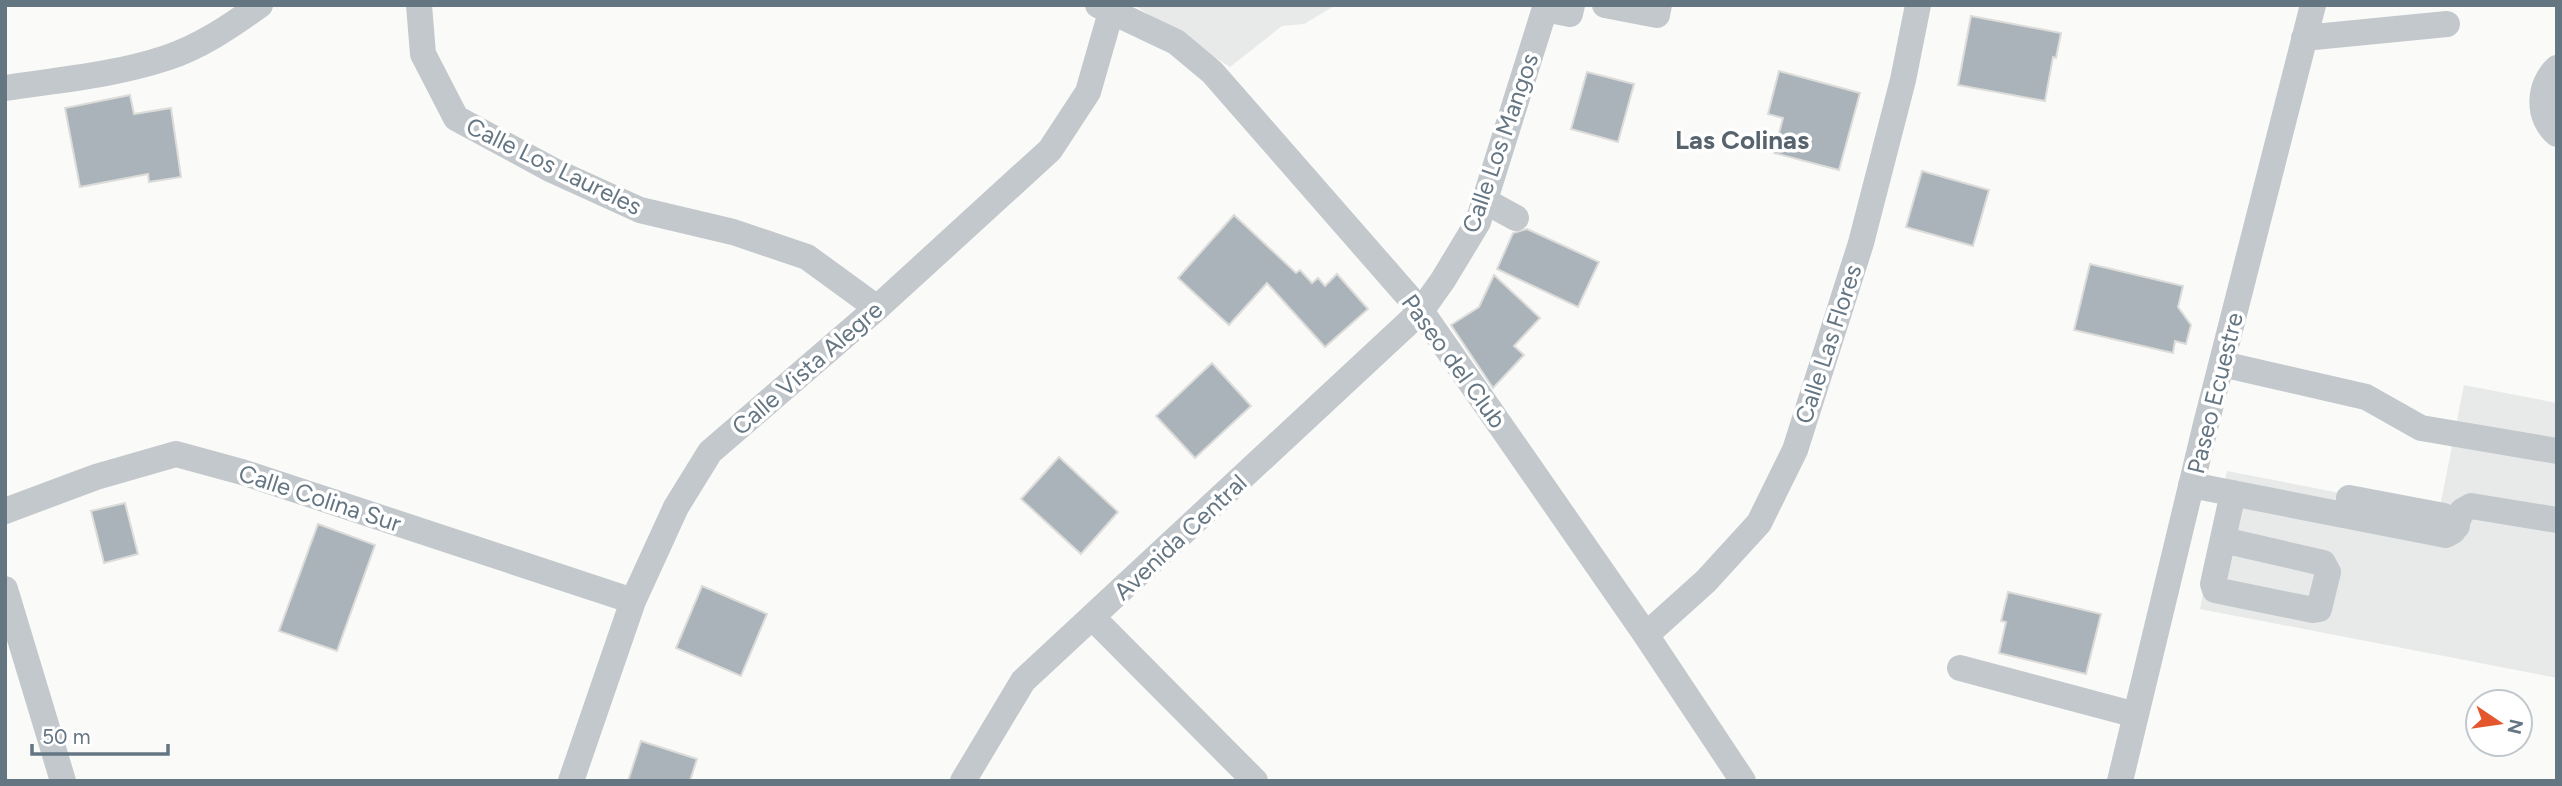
<svg xmlns="http://www.w3.org/2000/svg" width="2562" height="786" viewBox="0 0 2562 786" font-family="Figtree,sans-serif">
<style>
.built{fill:#e8e9e9}
.building{fill:#aab3b9;stroke:#dcdcda;stroke-width:2}
.lines{fill:none;stroke-linecap:round;stroke-linejoin:round}
.minor{stroke:#c3c8cc;stroke-width:26}
.labels{text-anchor:middle;dominant-baseline:central;stroke-width:7;stroke-linejoin:round;paint-order:stroke}
.street-label{font-size:24px;fill:#657683;stroke:#fff}
.neighbourhood-label{font-size:26px;font-weight:bold;fill:#57646e;stroke:#fff}
</style>
<rect width="100%" height="100%" fill="#fafaf8"/>
<path class="built" d="M 1134,5 L 1336,5 L 1304,24 L 1282,26 L 1230,67 Z
M 2464,385 L 2557,403 L 2557,678 L 2200,609 L 2227,471 L 2439,512 Z"/>
<path class="building" d="M 1971,16 L 2061,33 L 2056,58 L 2053,57 L 2045,101 L 1958,85 Z
M 1779,71 L 1860,93 L 1839,170 L 1774,153 L 1783,118 L 1768,114 Z
M 1587,72 L 1634,84 L 1618,142 L 1571,129 Z
M 130,95 L 134,114 L 171,108 L 181,177 L 149,182 L 148,174 L 80,187 L 65,108 Z
M 1922,171 L 1989,190 L 1973,246 L 1906,227 Z
M 1234,215 L 1296,273 L 1300,270 L 1312,283 L 1318,278 L 1325,286 L 1337,274 L 1368,309 L 1325,347 L 1267,283 L 1229,325 L 1178,278 Z
M 1527,229 L 1599,262 L 1578,307 L 1497,269 L 1513,233 Z
M 2090,264 L 2183,286 L 2178,307 L 2191,325 L 2186,344 L 2175,341 L 2173,353 L 2074,330 Z
M 1494,275 L 1540,318 L 1514,346 L 1524,355 L 1493,388 L 1451,325 L 1479,307 Z
M 1212,363 L 1251,406 L 1195,458 L 1156,416 Z
M 1059,457 L 1118,512 L 1081,554 L 1021,499 Z
M 125,503 L 138,554 L 104,563 L 91,511 Z
M 318,524 L 375,545 L 337,651 L 279,631 Z
M 702,586 L 767,614 L 741,676 L 676,648 Z
M 2008,592 L 2101,614 L 2086,674 L 1999,653 L 2006,622 L 2001,621 Z
M 641,741 L 697,759 L 690,781 L 628,781 Z"/>
<g class="lines">
<path class="minor" d="M 419,5 L 423,54 L 456,118 L 552,170 L 640,210 L 733,232 L 807,257 L 877,308
M 1098,5 L 1176,42 L 1212,72 L 1421,311 L 1646,635 L 1743,781
M 1605,5 L 1657,15 L 1659,5
M 1545,9 L 1570,14 L 1572,5
M 2304,38 L 2447,24
M 2557,68 C 2538,85 2537,118 2557,134
M 5,88 C 58,80 115,75 166,58 C 200,47 231,26 260,5
M 1485,201 L 1516,218
M 2222,364 L 2366,397 L 2421,428 L 2557,451
M 2191,485 L 2446,535 L 2453,531 L 2462,511 L 2471,506 L 2557,520
M 2349,498 L 2444,516 L 2457,526
M 5,511 L 96,477 L 176,454 L 242,472 L 633,601
M 2223,540 L 2323,563 L 2328,572 L 2319,609 L 2313,610 L 2215,590 L 2213,584 L 2233,493
M 5,589 L 63,781
M 1093,618 L 1255,781
M 1646,635 L 1706,581 L 1759,523 L 1795,450 L 1861,243 L 1903,80 L 1918,5
M 1960,668 L 2136,715
M 571,781 L 633,601 L 676,507 L 710,452 L 877,308 L 1050,150 L 1088,92 L 1113,5
M 963,781 L 1023,681 L 1421,311 L 1443,280 L 1478,222 L 1546,5
M 2120,781 L 2206,424 L 2313,5"/>
</g>
<g class="labels">
<g class="street-label">
<text transform="translate(1500 143) rotate(-71)">Calle Los Mangos</text>
<text transform="translate(554 166) rotate(26)">Calle Los Laureles</text>
<text transform="translate(1828 344) rotate(-72)">Calle Las Flores</text>
<text transform="translate(1454 361) rotate(54)">Paseo del Club</text>
<text transform="translate(807 368) rotate(-41)">Calle Vista Alegre</text>
<text transform="translate(2215 393) rotate(-76)">Paseo Ecuestre</text>
<text transform="translate(320 498) rotate(18)">Calle Colina Sur</text>
<text transform="translate(1180 537) rotate(-43)">Avenida Central</text>
</g>
<g class="neighbourhood-label">
<text x="1742" y="140">Las Colinas</text>
</g>
</g>
<rect width="2562" height="786" fill="none" stroke="#657683" stroke-width="14"/>
<g transform="translate(2499 723) rotate(103)"><circle r="33" fill="#ffffff" stroke="#c1c8cd" stroke-width="2"/>
<path d="M0-5L12 26L0 18L-12 26Z" fill="#e4572e"/>
<text y="-10" font-size="19" font-weight="bold" text-anchor="middle" fill="#657683">N</text>
</g>
<path d="M32 744v10h136v-10" fill="none" stroke="#657683" stroke-width="3.5"/>
<text x="42" y="744" font-size="21" fill="#657683" stroke="#ffffff" stroke-width="5" paint-order="stroke">50 m</text>
</svg>
